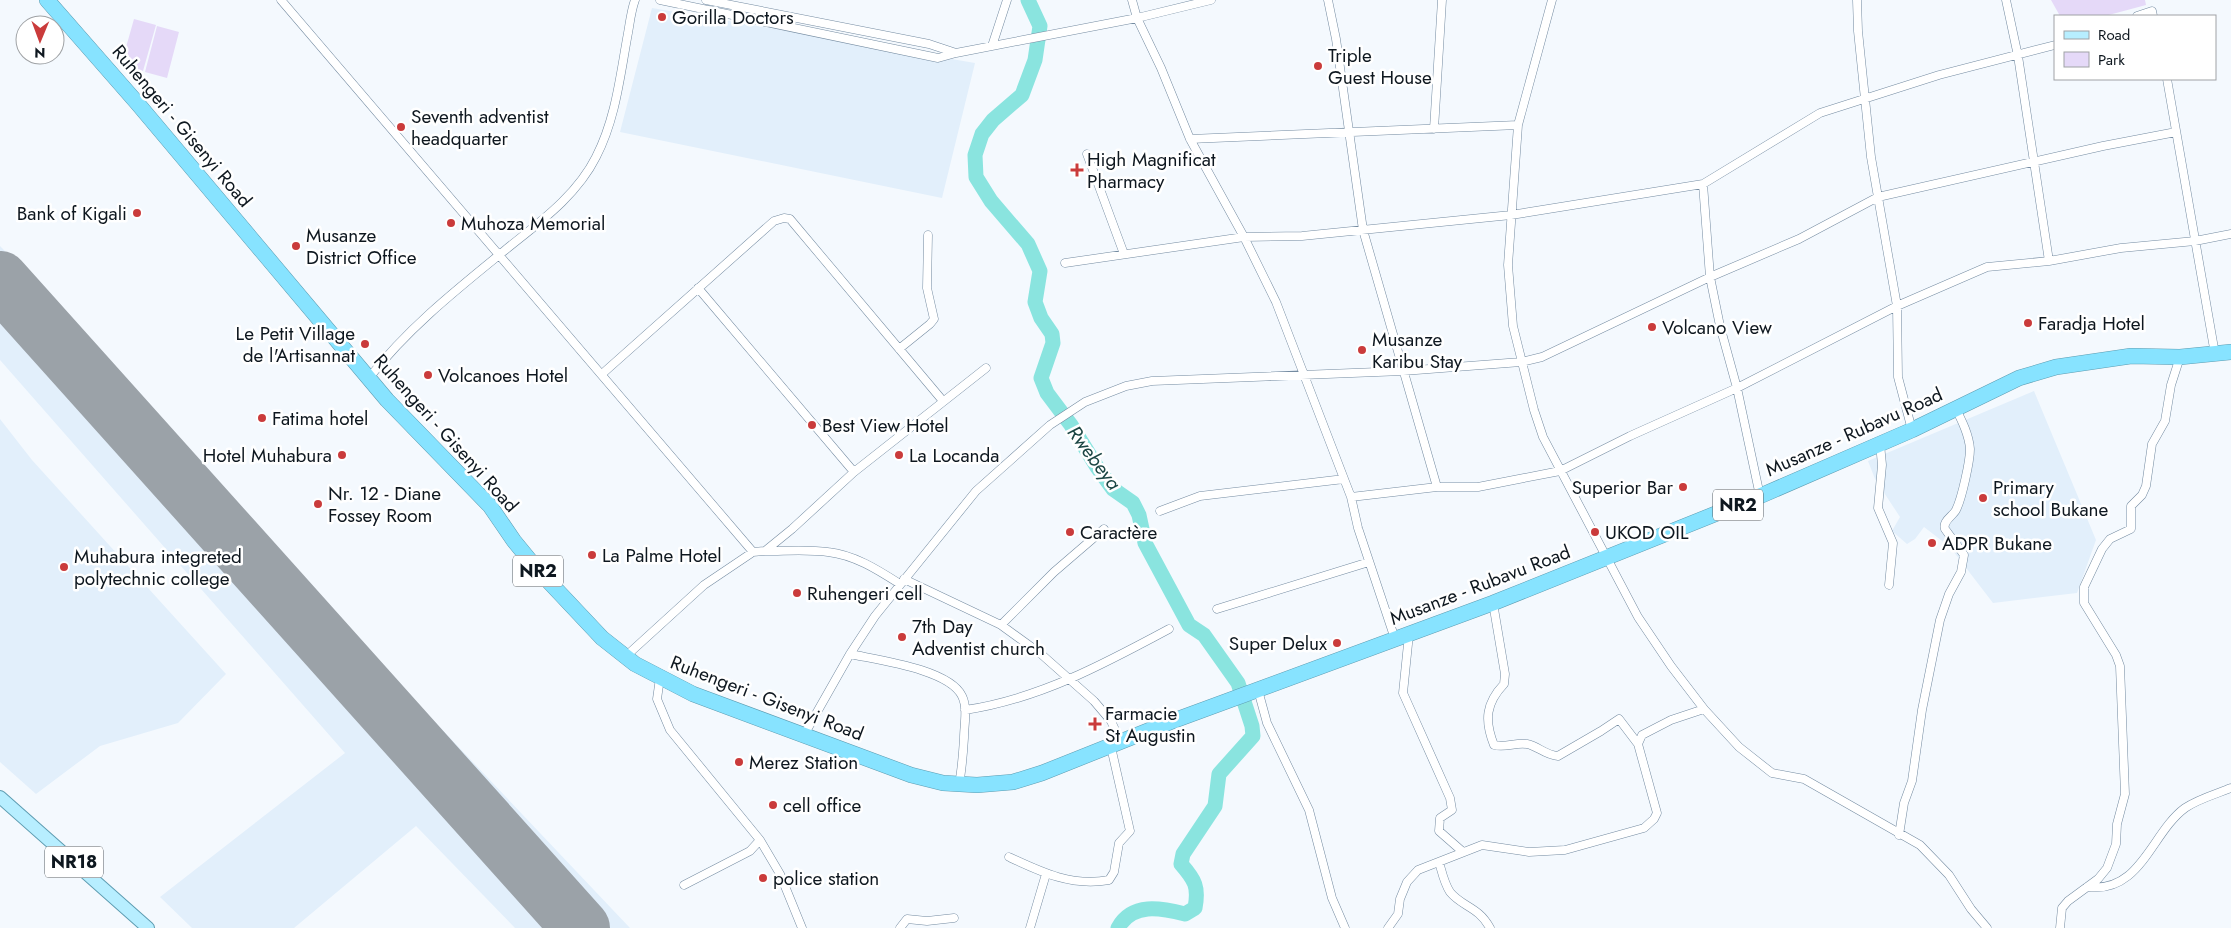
<svg xmlns="http://www.w3.org/2000/svg" width="2231" height="928" viewBox="0 0 2231 928" font-family="Jost,sans-serif">
<style>
.built{fill:#e2effb}
.green{fill:#e5d9f8}
.lines{fill:none;stroke-linecap:round;stroke-linejoin:round}
.river{stroke:#8ae4df;stroke-width:15}
.runway{stroke:#9ba2a8;stroke-width:58}
.street-casing{stroke:#748ba1;stroke-width:9}
.primary-casing{stroke:#5d9cb1;stroke-width:14}
.highway-casing{stroke:#5d9cb1;stroke-width:16}
.street{stroke:#fff;stroke-width:8}
.primary{stroke:#b7eeff;stroke-width:12}
.highway{stroke:#87e3ff;stroke-width:15}
.poi-dot{fill:#ca3b3b;stroke:#fff;stroke-width:2}
.labels{text-anchor:middle;dominant-baseline:central;stroke-width:5;stroke-linejoin:round;paint-order:stroke}
.shield{fill:#fff;stroke:#565d62;stroke-width:1}
.shield-label{font-size:18px;font-weight:bold;fill:#0e171f}
.poi-label{font-size:19px;fill:#0e171f;stroke:#fff;text-anchor:start}
.street-label{font-size:19px;fill:#0e171f;stroke:#fff}
.water-label{font-size:20px;font-style:italic;fill:#1c4644;stroke:#fff}
</style>
<rect width="100%" height="100%" fill="#f4f9fe"/>
<path class="built" d="M 652,8 L 975,63 L 942,198 L 620,132 Z
M 0,246 L 39,286 L 220,495 L 630,928 L 515,928 L 416,826 L 294,928 L 192,928 L 160,897 L 345,753 L 0,360 Z
M 2034,391 L 2096,540 L 2077,593 L 1993,603 L 1950,547 L 1924,527 L 1915,539 L 1907,544 L 1892,531 L 1900,517 L 1875,479 L 1868,461 Z
M 0,419 L 32,460 L 226,674 L 178,723 L 100,746 L 36,794 L 0,762 Z"/>
<path class="green" d="M 2051,0 L 2145,0 L 2146,5 L 2105,16 L 2060,16 Z
M 134,19 L 156,25 L 143,71 L 121,65 Z
M 157,26 L 179,32 L 167,78 L 145,72 Z"/>
<g class="lines">
<path class="river" d="M 1028,0 L 1040,26 L 1035,60 L 1022,95 L 993,120 L 982,134 L 975,155 L 976,177 L 991,201 L 1028,244 L 1040,271 L 1035,302 L 1041,318 L 1052,334 L 1053,343 L 1041,378 L 1047,393 L 1071,425 L 1097,467 L 1113,489 L 1133,503 L 1139,515 L 1145,543 L 1189,625 L 1204,635 L 1238,683 L 1252,726 L 1253,736 L 1219,774 L 1215,806 L 1183,854 L 1181,864 C 1195,880 1199,887 1195,908 L 1185,914 C 1161,908 1132,902 1118,928"/>
<path class="runway" d="M 0,280 L 581,928"/>
<defs>
<path id="street" d="M 281,0 L 753,552
M 660,0 L 938,58 L 956,53 L 1137,18 L 1211,0
M 706,0 L 929,44 L 956,53
M 1132,0 L 1137,18 L 1161,68 L 1190,139 L 1244,237 L 1276,302 L 1351,497 L 1358,528 L 1395,639
M 1328,0 L 1336,39 L 1363,230 L 1437,487
M 1552,0 L 1518,125 L 1508,265 L 1513,326 L 1534,410 L 1543,437 L 1638,617 L 1671,666 L 1704,709 L 1739,747 L 1772,773 L 1804,779 L 1920,845 L 1949,875 L 1971,909 L 1987,928
M 1857,0 L 1858,31 L 1871,157 L 1897,306 L 1898,377 L 1912,430
M 2006,0 L 2018,56 L 2049,261
M 2137,16 L 2152,11 L 2153,16
M 992,46 L 1007,0
M 2167,79 L 2215,354
M 1434,129 L 1442,0
M 1190,139 L 1518,125
M 1087,154 L 1124,254
M 1703,184 L 1710,277 L 1720,326 L 1737,388 L 1760,496
M 1065,263 L 1244,237 L 1302,236 L 1511,215 L 1703,184 L 1820,113 L 1939,75 L 2055,45
M 698,288 L 854,472
M 899,349 L 930,324 L 934,319 L 927,288 L 928,235
M 602,374 L 774,221 L 784,218 L 790,219 L 943,401
M 369,378 C 407,329 456,290 504,251 C 537,224 576,197 596,157 C 616,118 620,76 628,33 C 630,22 631,11 635,0
M 1880,444 L 1882,465 L 1878,508 L 1893,543 L 1889,585
M 1351,497 L 1437,487 L 1478,487 L 1560,471 L 1630,436 L 1737,388 L 1897,306 L 1987,267 L 2049,261 L 2121,248 L 2195,241 L 2231,234
M 1160,511 L 1200,496 L 1344,479
M 765,551 C 786,551 808,549 828,552 C 855,555 878,570 900,584
M 904,579 L 1001,625 L 1041,654 L 1094,701 L 1111,721 L 1121,743
M 1493,603 L 1505,674 L 1504,684 C 1486,703 1484,720 1494,745 C 1506,748 1516,742 1527,744 C 1538,746 1545,755 1558,756 L 1601,731 L 1619,719 L 1638,744
M 1217,609 L 1369,562
M 1001,625 L 1054,572 L 1104,529
M 1409,634 L 1403,693 L 1450,798 L 1452,810 L 1440,818 L 1439,831 L 1463,852
M 850,654 C 877,660 949,669 962,696 C 968,708 964,725 964,738 C 963,754 962,769 959,784
M 625,657 L 704,585 L 753,552 L 765,551 L 792,529 L 854,472 L 986,368
M 660,678 L 657,699 L 670,730 L 760,840
M 1258,690 L 1267,723 L 1309,810 L 1332,898 L 1345,928
M 965,710 C 1039,699 1104,664 1169,629
M 804,735 L 850,654 L 875,616 L 976,491 L 1050,425 L 1085,402 L 1126,386 L 1152,381 L 1403,371 L 1521,362 L 1542,357 L 1710,277 L 1799,239 L 1878,197 L 2103,146 L 2176,132
M 1899,835 L 1904,803 L 1912,781 L 1922,710 L 1940,620 L 1949,594 L 1961,572 L 1964,555 C 1960,549 1947,532 1945,529 C 1942,521 1953,516 1956,510 C 1962,498 1970,461 1970,449 C 1969,435 1962,421 1956,409
M 1009,857 C 1041,872 1072,887 1109,880 L 1114,872 L 1119,843 L 1130,831 L 1111,747
M 1439,862 C 1442,872 1444,883 1450,892 C 1462,907 1478,906 1490,928
M 684,885 L 750,851 L 760,840 L 780,874 L 802,928
M 2087,887 C 2141,894 2151,833 2185,808 C 2198,799 2216,794 2231,788
M 900,928 L 907,919 L 927,921 L 954,918
M 1030,928 L 1046,874
M 1388,928 L 1398,914 L 1400,899 L 1407,882 L 1418,870 L 1482,845 L 1529,852 L 1565,850 L 1644,828 L 1654,819 L 1657,813 L 1638,744 L 1642,735 L 1671,720 L 1704,709
M 2060,928 L 2062,908 L 2068,901 L 2098,879 L 2107,868 L 2116,844 L 2117,824 L 2125,794 L 2120,666 L 2116,655 L 2084,603 L 2084,587 L 2102,549 L 2110,539 L 2131,529 L 2131,506 L 2142,495 L 2146,486 L 2152,444 L 2165,421 L 2171,385 L 2180,357"/>
<path id="primary" d="M 0,797 L 148,928"/>
<path id="highway" d="M 47,0 L 138,104 L 387,400 L 490,506 L 514,541 L 537,569 L 602,638 L 635,664 L 693,694 L 911,775 L 943,783 L 977,785 L 1013,782 L 1042,773 L 1170,722 L 1493,603 L 1760,496 L 1912,430 L 2019,378 L 2056,367 L 2131,356 L 2180,357 L 2231,352"/>
</defs>
<use href="#street" class="street-casing"/>
<use href="#primary" class="primary-casing"/>
<use href="#highway" class="highway-casing"/>
<use href="#street" class="street"/>
<use href="#primary" class="primary"/>
<use href="#highway" class="highway"/>
</g>
<g class="poi-dot">
<circle cx="662" cy="17" r="5"/>
<circle cx="1318" cy="66" r="5"/>
<circle cx="401" cy="127" r="5"/>
<path d="M1074.5 162.5h5v5h5v5h-5v5h-5v-5h-5v-5h5z"/>
<circle cx="137" cy="213" r="5"/>
<circle cx="451" cy="223" r="5"/>
<circle cx="296" cy="246" r="5"/>
<circle cx="2028" cy="323" r="5"/>
<circle cx="1652" cy="327" r="5"/>
<circle cx="365" cy="344" r="5"/>
<circle cx="1362" cy="350" r="5"/>
<circle cx="428" cy="375" r="5"/>
<circle cx="262" cy="418" r="5"/>
<circle cx="812" cy="425" r="5"/>
<circle cx="342" cy="455" r="5"/>
<circle cx="899" cy="455" r="5"/>
<circle cx="1683" cy="487" r="5"/>
<circle cx="1983" cy="498" r="5"/>
<circle cx="318" cy="504" r="5"/>
<circle cx="1070" cy="532" r="5"/>
<circle cx="1595" cy="532" r="5"/>
<circle cx="1932" cy="543" r="5"/>
<circle cx="592" cy="555" r="5"/>
<circle cx="64" cy="567" r="5"/>
<circle cx="797" cy="593" r="5"/>
<circle cx="902" cy="637" r="5"/>
<circle cx="1337" cy="643" r="5"/>
<path d="M1092.5 716.5h5v5h5v5h-5v5h-5v-5h-5v-5h5z"/>
<circle cx="739" cy="762" r="5"/>
<circle cx="773" cy="805" r="5"/>
<circle cx="763" cy="878" r="5"/>
</g>
<g class="labels">
<g class="shield">
<rect x="1713" y="489.5" width="50" height="31" rx="4"/>
<rect x="513" y="555.5" width="50" height="31" rx="4"/>
<rect x="45" y="846.5" width="58" height="31" rx="4"/>
</g>
<g class="shield-label">
<text x="1738" y="505">NR2</text>
<text x="538" y="571">NR2</text>
<text x="74" y="862">NR18</text>
</g>
<g class="poi-label">
<text x="672" y="17">Gorilla Doctors</text>
<text x="1328" y="55">Triple<tspan x="1328" dy="22">Guest House</tspan></text>
<text x="411" y="116">Seventh adventist<tspan x="411" dy="22">headquarter</tspan></text>
<text x="1087" y="159">High Magnificat<tspan x="1087" dy="22">Pharmacy</tspan></text>
<text x="127" y="213" text-anchor="end">Bank of Kigali</text>
<text x="461" y="223">Muhoza Memorial</text>
<text x="306" y="235">Musanze<tspan x="306" dy="22">District Office</tspan></text>
<text x="2038" y="323">Faradja Hotel</text>
<text x="1662" y="327">Volcano View</text>
<text x="355" y="333" text-anchor="end">Le Petit Village<tspan x="355" dy="22">de l'Artisannat</tspan></text>
<text x="1372" y="339">Musanze<tspan x="1372" dy="22">Karibu Stay</tspan></text>
<text x="438" y="375">Volcanoes Hotel</text>
<text x="272" y="418">Fatima hotel</text>
<text x="822" y="425">Best View Hotel</text>
<text x="332" y="455" text-anchor="end">Hotel Muhabura</text>
<text x="909" y="455">La Locanda</text>
<text x="1673" y="487" text-anchor="end">Superior Bar</text>
<text x="1993" y="487">Primary<tspan x="1993" dy="22">school Bukane</tspan></text>
<text x="328" y="493">Nr. 12 - Diane<tspan x="328" dy="22">Fossey Room</tspan></text>
<text x="1080" y="532">Caractère</text>
<text x="1605" y="532">UKOD OIL</text>
<text x="1942" y="543">ADPR Bukane</text>
<text x="602" y="555">La Palme Hotel</text>
<text x="74" y="556">Muhabura integreted<tspan x="74" dy="22">polytechnic college</tspan></text>
<text x="807" y="593">Ruhengeri cell</text>
<text x="912" y="626">7th Day<tspan x="912" dy="22">Adventist church</tspan></text>
<text x="1327" y="643" text-anchor="end">Super Delux</text>
<text x="1105" y="713">Farmacie<tspan x="1105" dy="22">St Augustin</tspan></text>
<text x="749" y="762">Merez Station</text>
<text x="783" y="805">cell office</text>
<text x="773" y="878">police station</text>
</g>
<g class="street-label">
<text transform="translate(182 126) rotate(50)">Ruhengeri - Gisenyi Road</text>
<text transform="translate(1854 432) rotate(-24)">Musanze - Rubavu Road</text>
<text transform="translate(446 433) rotate(48)">Ruhengeri - Gisenyi Road</text>
<text transform="translate(1480 585) rotate(-21)">Musanze - Rubavu Road</text>
<text transform="translate(767 698) rotate(21)">Ruhengeri - Gisenyi Road</text>
</g>
<g class="water-label">
<text transform="translate(1094 458) rotate(53)">Rwebeya</text>
</g>
</g>
<rect x="2054" y="15" width="162" height="65" fill="#ffffff" stroke="#9fa2a5"/>
<rect x="2064" y="31" width="25" height="8" fill="#b7eeff" stroke="#9fa2a5"/>
<text x="2098" y="40" font-size="15" fill="#0e171f">Road</text>
<rect x="2064" y="52" width="25" height="15" fill="#e5d9f8" stroke="#9fa2a5"/>
<text x="2098" y="65" font-size="15" fill="#0e171f">Park</text>
<g transform="translate(40 40) rotate(181)"><circle r="24" fill="#ffffff" stroke="#9fa2a5"/>
<path d="M0-4L9 19L0 12L-9 19Z" fill="#ca3b3b"/>
<text y="-8" font-size="14" font-weight="bold" text-anchor="middle" fill="#0e171f">N</text>
</g>
</svg>
